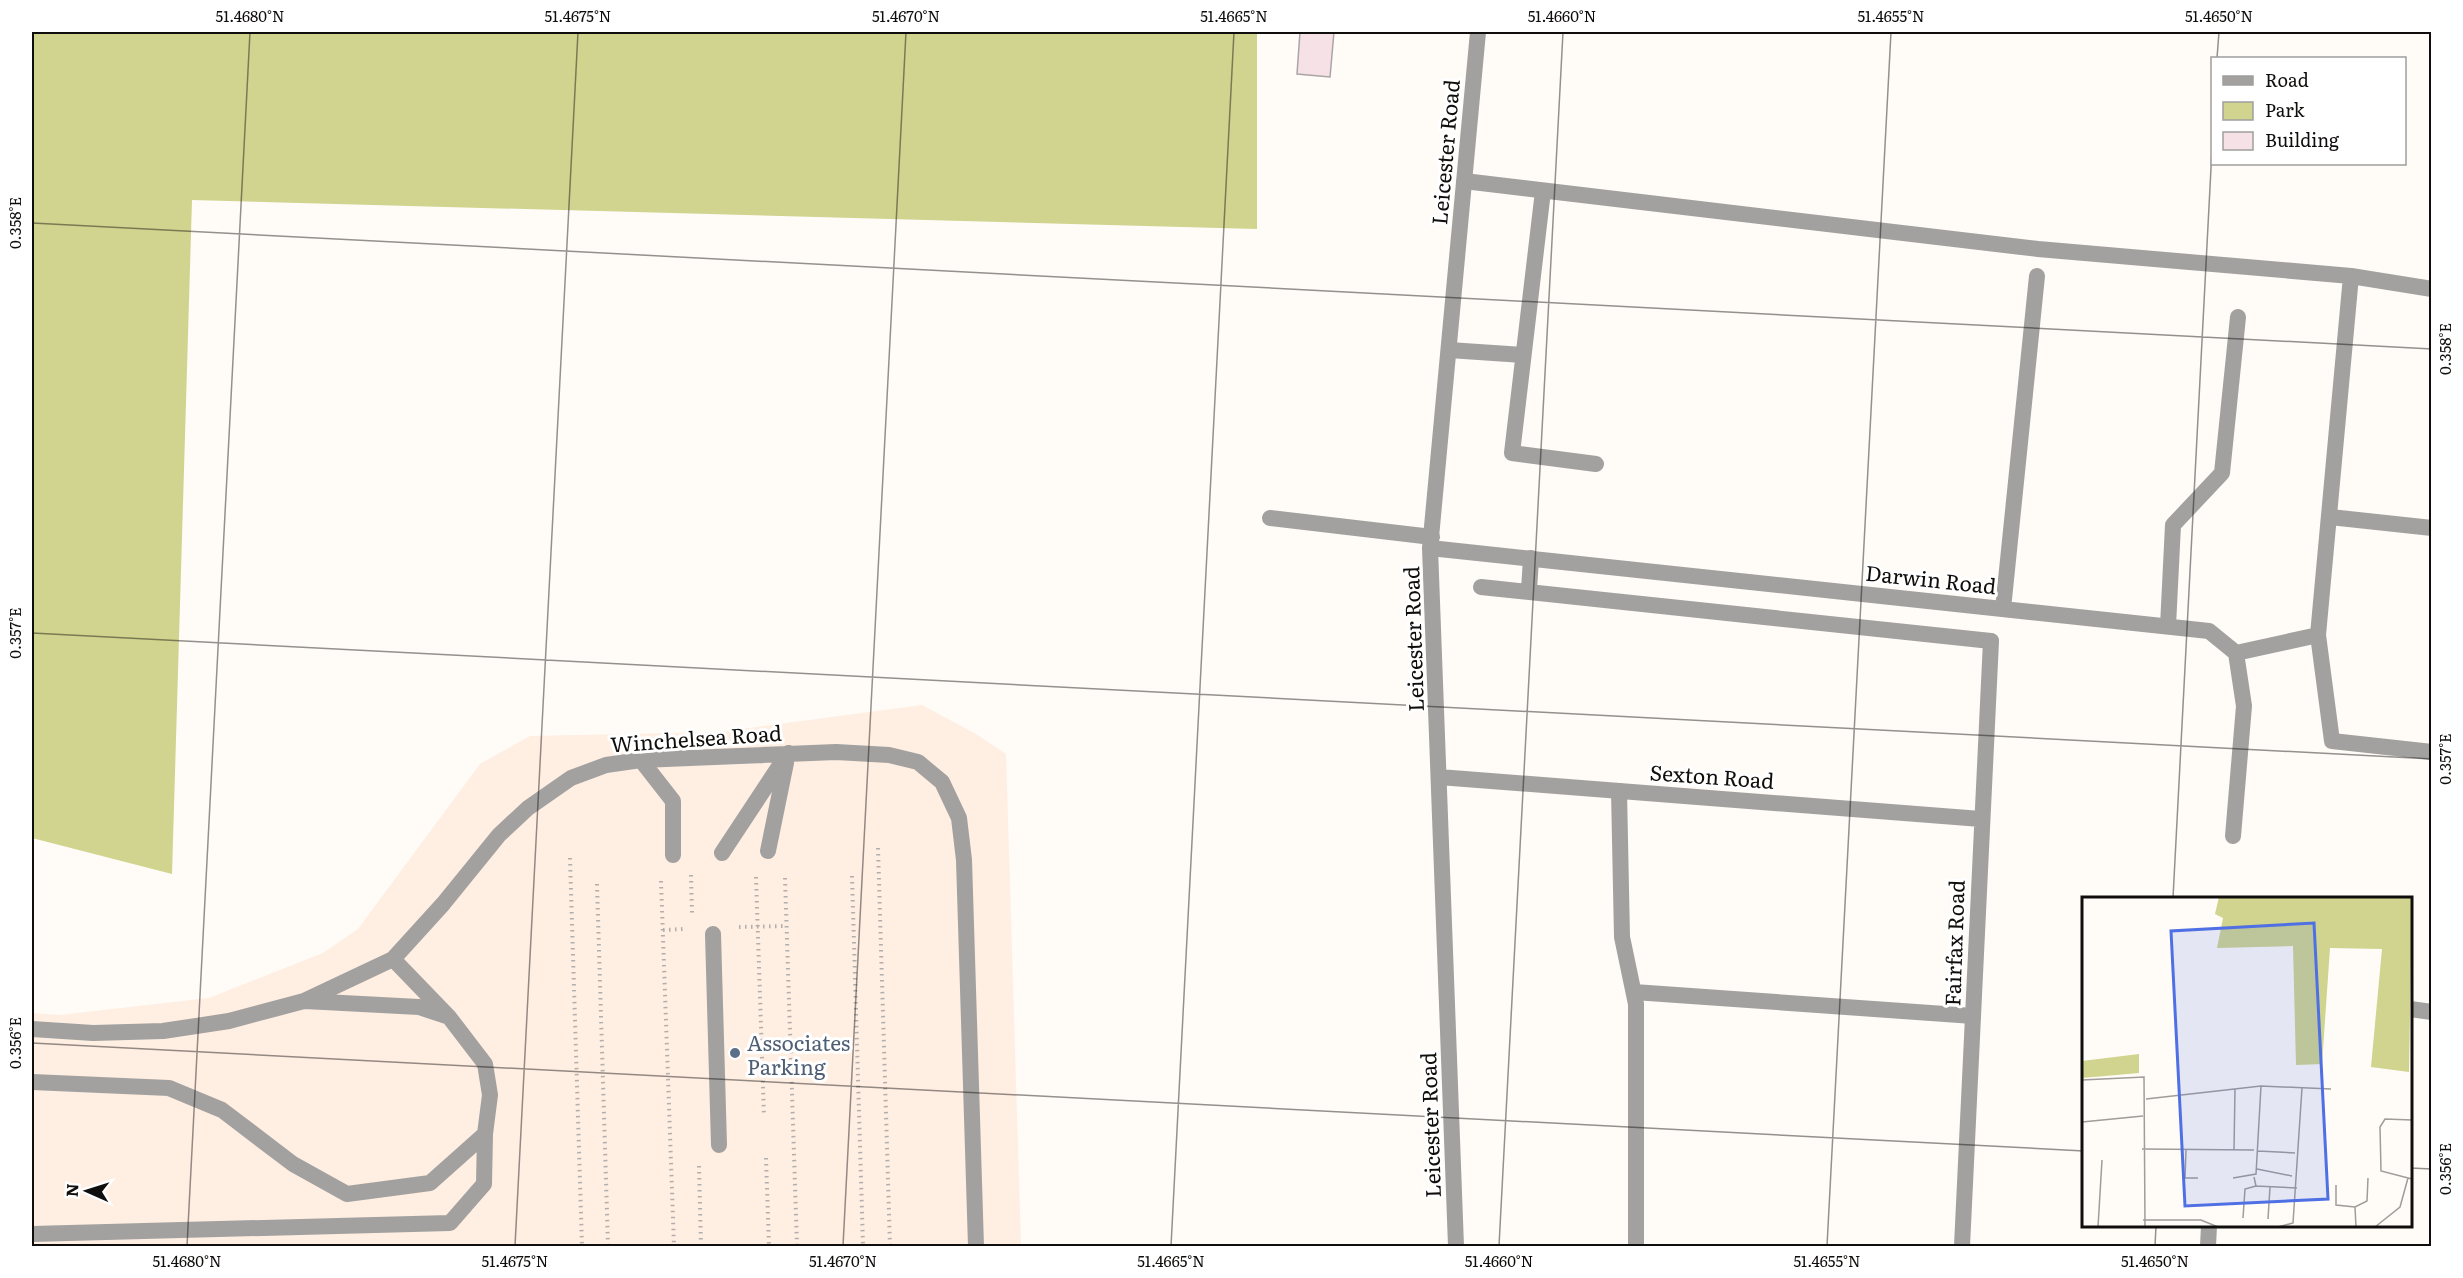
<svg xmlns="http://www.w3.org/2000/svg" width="2463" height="1278" viewBox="0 0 2463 1278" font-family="Literata,serif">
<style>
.industrial{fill:#ffeee2}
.green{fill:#d0d48e}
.building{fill:#f6e1e7;stroke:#aaa5a6;stroke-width:1.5}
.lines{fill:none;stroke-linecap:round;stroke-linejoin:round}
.path{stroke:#b2aeab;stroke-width:4;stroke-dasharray:1.5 4.5;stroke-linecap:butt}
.service{stroke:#a2a19f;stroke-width:16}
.minor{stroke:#a2a19f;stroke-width:16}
.ticks{fill:none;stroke:#100e0d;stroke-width:1.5;stroke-opacity:0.45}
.service-dot{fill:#5c6f8a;stroke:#fff;stroke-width:2}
.labels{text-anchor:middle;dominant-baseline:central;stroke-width:6;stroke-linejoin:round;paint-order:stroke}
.street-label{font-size:21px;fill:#100e0d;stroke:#fff}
.service-label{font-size:21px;fill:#4e5e75;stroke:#fff;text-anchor:start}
.inset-road{fill:none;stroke:#9f9c99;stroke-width:1.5}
.view{fill:#4f70e4;fill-opacity:0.15;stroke:#4f70e4;stroke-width:3}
.inset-edge{fill:none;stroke:#100e0d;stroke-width:3}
.neatline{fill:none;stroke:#100e0d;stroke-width:2}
.ticks-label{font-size:15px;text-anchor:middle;fill:#100e0d}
</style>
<rect width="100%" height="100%" fill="#fffbf7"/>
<path class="industrial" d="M 922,705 L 976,734 L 1006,754 L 1021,1246 L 32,1246 L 32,1013 L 60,1015 L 209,998 L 323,953 L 358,929 L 480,764 L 530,736 L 719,732 Z"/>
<path class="green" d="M 32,32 L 1257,32 L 1257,229 L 192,200 L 172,874 L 32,838 Z"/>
<path class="building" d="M 1300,32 L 1334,32 L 1330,77 L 1297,74 Z"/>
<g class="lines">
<path class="path" d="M 878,848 L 890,1246
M 570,858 L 582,1246
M 691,875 L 692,913
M 852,876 L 863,1246
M 756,877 L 764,1116
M 785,878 L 797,1246
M 661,881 L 674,1246
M 597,884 L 608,1246
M 739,927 L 787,926
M 663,930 L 684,929
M 766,1158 L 769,1246
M 699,1166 L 701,1246"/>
<path class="service" d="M 1543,191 L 1512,453 L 1596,464
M 1449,350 L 1523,355
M 1270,518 L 1432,537
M 1481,587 L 1991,641
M 1529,590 L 1531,558
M 641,760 L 673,801 L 673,855
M 1619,791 L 1622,937 L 1636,1004 L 1636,1246
M 768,851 L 786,763
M 722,853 L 788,753
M 713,934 L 719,1145
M 1634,992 L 1973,1016
M 305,1001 L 419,1007 L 446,1016
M 2410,1009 L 2432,1012
M 32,1029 L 93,1033 L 163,1031 L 229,1021 L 304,1001 L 393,959 L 443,904 L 499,835 L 528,808 L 571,778 L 606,765 L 641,760 L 836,752 L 889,755 L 918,762 L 942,782 L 959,818 L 964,860 L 976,1246
M 32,1082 L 169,1088 L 222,1110 L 293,1164 L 347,1194 L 430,1183 L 485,1134
M 32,1234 L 450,1223 L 484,1184 L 485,1134 L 490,1095 L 485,1064 L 449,1017 L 393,959"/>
<path class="minor" d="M 1464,181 L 2038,249 L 2351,276 L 2432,289
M 2330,517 L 2432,528
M 1430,548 L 2209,631 L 2236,653 L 2244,706 L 2233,836
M 2003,609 L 2037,276
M 2168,626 L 2173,525 L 2222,473 L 2238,317
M 2318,635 L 2332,741 L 2432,752
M 2236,653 L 2318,635 L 2351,276
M 1439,777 L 1981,819
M 1456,1246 L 1430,548 L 1478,32
M 1962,1246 L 1991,641
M 2208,1246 L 2209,1226"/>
</g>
<path class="ticks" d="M 2217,58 L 2219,32M 32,223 L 2432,349M 32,633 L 2432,759M 2173,898 L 2212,149M 32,1043 L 2084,1151M 2410,1168 L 2432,1169M 187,1246 L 250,32M 515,1246 L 578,32M 843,1246 L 906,32M 1171,1246 L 1234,32M 1499,1246 L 1563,32M 1827,1246 L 1891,32M 2155,1246 L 2156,1226"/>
<circle class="service-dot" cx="735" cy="1053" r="6"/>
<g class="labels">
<g class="street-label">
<text transform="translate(1444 152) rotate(-85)">Leicester Road</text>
<text transform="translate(1931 578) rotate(6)">Darwin Road</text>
<text transform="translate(1412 639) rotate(-92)">Leicester Road</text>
<text transform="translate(696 737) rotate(-4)">Winchelsea Road</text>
<text transform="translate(1712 775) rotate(4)">Sexton Road</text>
<text transform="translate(1953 943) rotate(-88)">Fairfax Road</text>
<text transform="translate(1429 1125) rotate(-92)">Leicester Road</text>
</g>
<g class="service-label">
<text x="747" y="1041">Associates<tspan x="747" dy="24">Parking</tspan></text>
</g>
</g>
<g transform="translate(2082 897)">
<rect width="330" height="330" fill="#fffbf7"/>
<path d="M 137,0 L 330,0 L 327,175 L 289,170 L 300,52 L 248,51 L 240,167 L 214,168 L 211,49 L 135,51 L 141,21 L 133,17 ZM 57,157 L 57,176 L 0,181 L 0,164 Z" fill="#d0d48e"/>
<path class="inset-road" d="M 0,183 L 62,180 L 63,330M 64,202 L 179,189 L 249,192M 330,223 L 303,222 L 298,230 L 299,274 L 330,282M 0,225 L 61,219M 60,252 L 172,253M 104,253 L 103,281 L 116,281M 152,253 L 153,192M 176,254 L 213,256M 175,272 L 210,279M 172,280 L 174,289 L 215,291M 151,281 L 174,277 L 179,189M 254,288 L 254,308 L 273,310 L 285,304 L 286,281M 273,310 L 274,330M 161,321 L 163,292 L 174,289M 186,322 L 188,290M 61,323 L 119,323 L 136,330M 16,330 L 20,263M 196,330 L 211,326 L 220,191M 293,330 L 318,310 L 326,281"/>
<path class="view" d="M 232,26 L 246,302 L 103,309 L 89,34 Z"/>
<rect width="330" height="330" class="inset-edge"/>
</g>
<rect width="2463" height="1278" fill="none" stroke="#ffffff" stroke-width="66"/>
<rect x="2211" y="57" width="195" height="108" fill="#ffffff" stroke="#9f9f9e" stroke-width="1.5"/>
<rect x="2223" y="76" width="30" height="9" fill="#a2a19f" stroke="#9f9f9e" stroke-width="1.5"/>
<text x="2265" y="87" font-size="18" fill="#100e0d">Road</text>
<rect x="2223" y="102" width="30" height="18" fill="#d0d48e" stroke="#9f9f9e" stroke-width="1.5"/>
<text x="2265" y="117" font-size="18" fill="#100e0d">Park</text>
<rect x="2223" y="132" width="30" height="18" fill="#f6e1e7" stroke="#9f9f9e" stroke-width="1.5"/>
<text x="2265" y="147" font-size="18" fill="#100e0d">Building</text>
<g transform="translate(87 1191) rotate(273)" stroke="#ffffff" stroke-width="4.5" paint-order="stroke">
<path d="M0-4.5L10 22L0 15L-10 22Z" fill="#100e0d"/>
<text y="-9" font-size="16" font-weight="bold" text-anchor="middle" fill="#100e0d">N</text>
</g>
<rect x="33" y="33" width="2397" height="1212" class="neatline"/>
<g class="ticks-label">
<text x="250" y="22">51.4680°N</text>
<text x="578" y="22">51.4675°N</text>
<text x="906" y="22">51.4670°N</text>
<text x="1234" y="22">51.4665°N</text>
<text x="1562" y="22">51.4660°N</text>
<text x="1891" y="22">51.4655°N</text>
<text x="2219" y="22">51.4650°N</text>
<text transform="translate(16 223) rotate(-90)" y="5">0.358°E</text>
<text transform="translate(2446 349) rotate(-90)" y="5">0.358°E</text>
<text transform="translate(16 633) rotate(-90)" y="5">0.357°E</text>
<text transform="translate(2446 759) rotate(-90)" y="5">0.357°E</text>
<text transform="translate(16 1043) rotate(-90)" y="5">0.356°E</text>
<text transform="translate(2446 1169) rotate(-90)" y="5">0.356°E</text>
<text x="187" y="1267">51.4680°N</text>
<text x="515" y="1267">51.4675°N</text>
<text x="843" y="1267">51.4670°N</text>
<text x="1171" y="1267">51.4665°N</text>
<text x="1499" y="1267">51.4660°N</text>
<text x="1827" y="1267">51.4655°N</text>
<text x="2155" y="1267">51.4650°N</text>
</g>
</svg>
